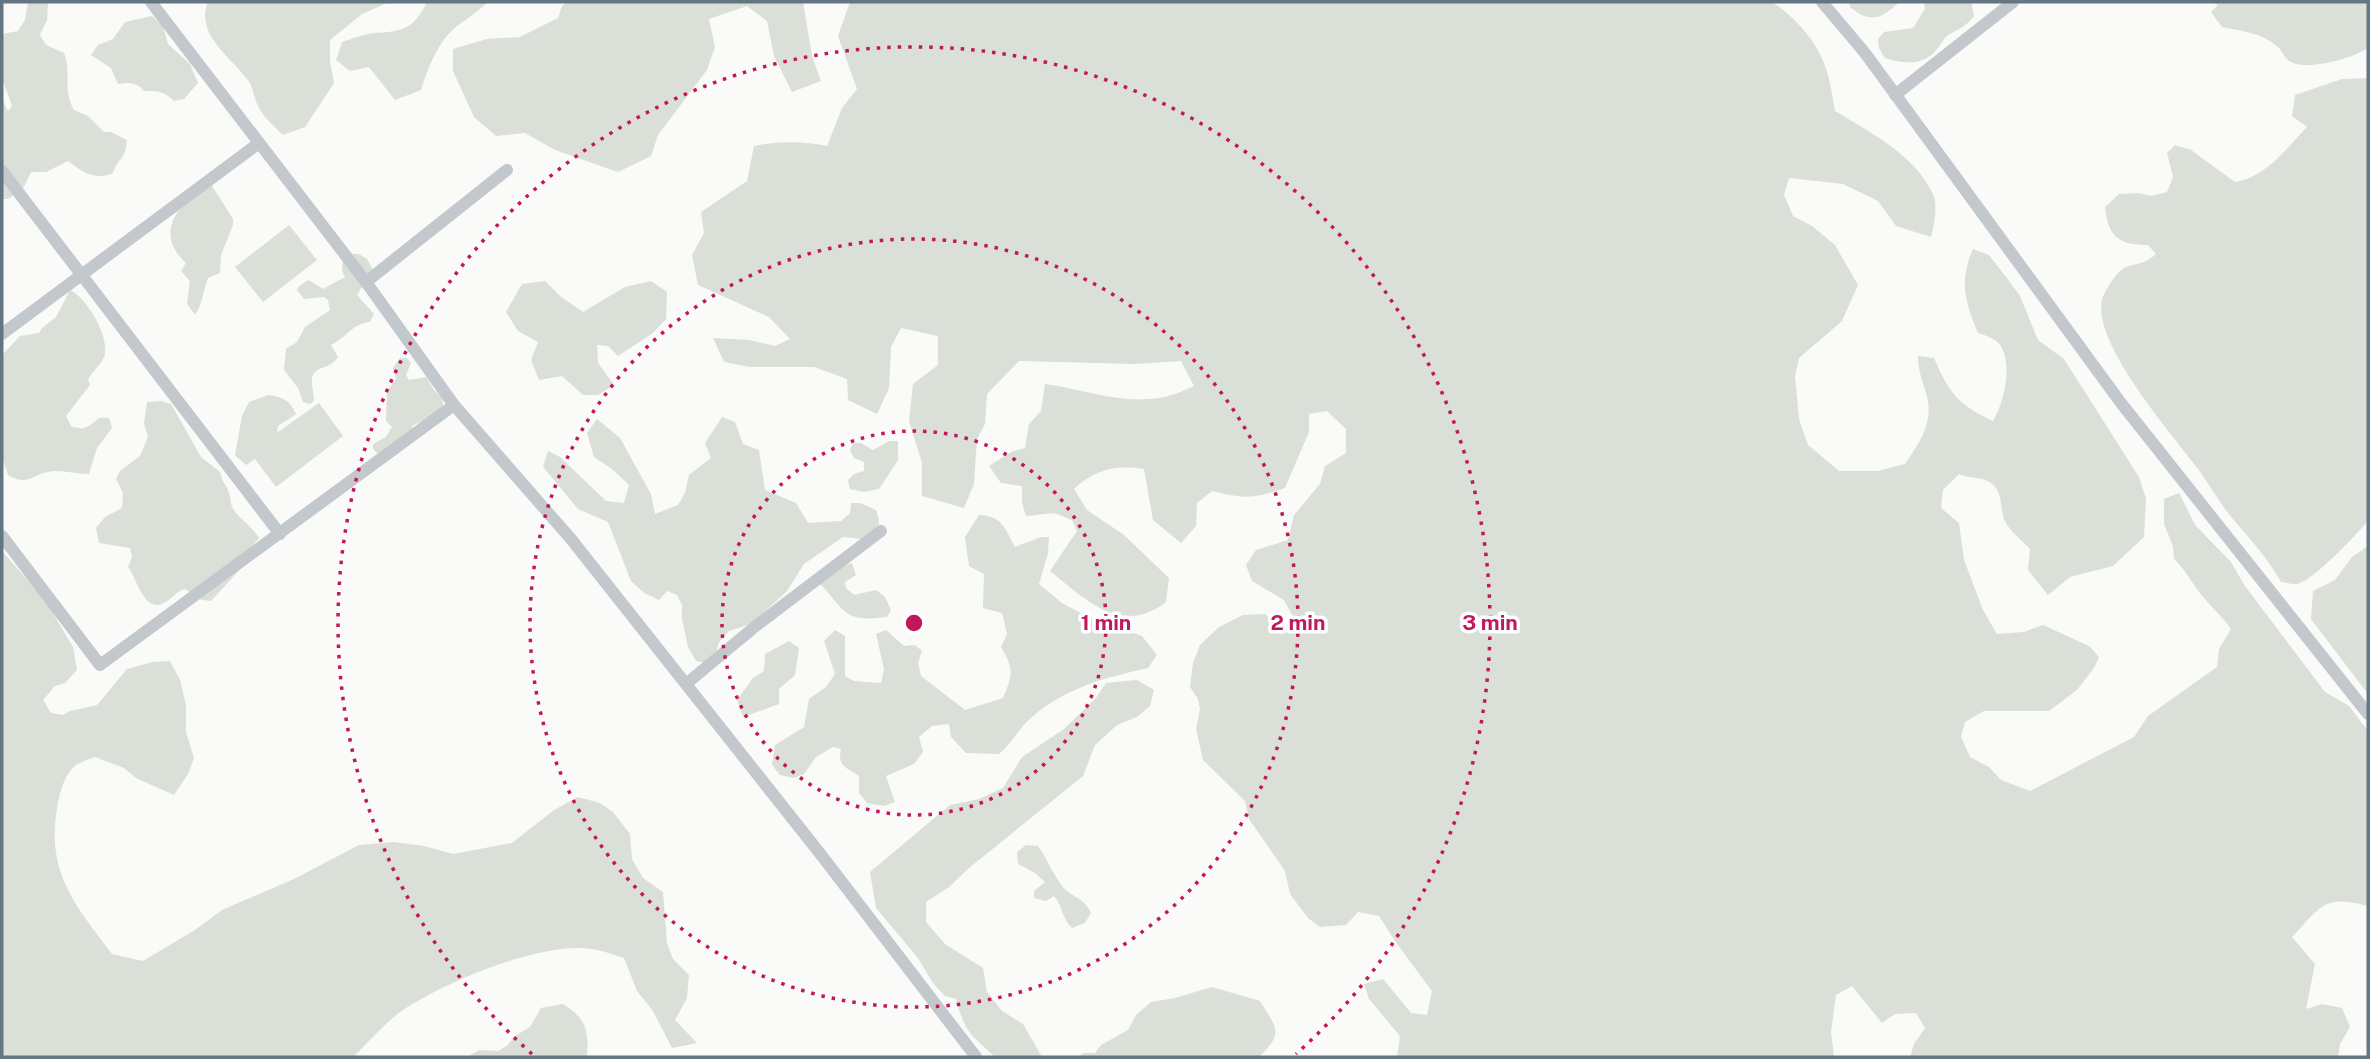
<svg xmlns="http://www.w3.org/2000/svg" width="2370" height="1059" viewBox="0 0 2370 1059" font-family="'Public Sans',sans-serif">
<style>
.green{fill:#dadfd7}
.lines{fill:none;stroke-linecap:round;stroke-linejoin:round}
.street{stroke:#c3c8cc;stroke-width:12}
.ring{fill:none;stroke:#c2185b;stroke-width:3.5;stroke-dasharray:3.5 7}
.centre{fill:#c2185b;stroke:#fff;stroke-width:3.5}
.ring-label{font-size:21px;text-anchor:middle;font-weight:bold;fill:#c2185b;stroke:#fff;stroke-width:7;stroke-linejoin:round;paint-order:stroke}
</style>
<rect width="100%" height="100%" fill="#fafaf8"/>
<path class="green" d="M 28,2 L 48,2 L 47,20 L 40,35 L 46,45 L 64,53 C 72,74 62,89 74,110 L 88,116 L 104,132 L 111,132 L 127,140 C 125,162 118,157 113,173 C 95,181 82,172 68,161 L 46,172 L 31,172 L 24,187 L 8,199 L 2,199 L 2,99 L 8,111 L 12,106 L 2,78 L 2,34 L 18,31 L 25,20 Z
M 208,2 L 406,2 L 385,4 L 362,14 L 330,40 L 330,62 L 334,83 L 305,127 L 283,135 C 275,127 263,117 258,106 C 254,98 253,87 248,80 C 231,57 195,35 208,2 Z
M 427,2 L 488,2 C 478,11 468,18 457,26 C 438,41 428,68 421,90 L 395,100 L 369,67 L 350,71 L 336,60 L 342,42 C 352,39 364,34 374,33 C 402,32 414,29 427,2 Z
M 567,2 L 803,2 L 812,56 L 821,81 L 792,92 L 774,56 L 767,21 L 747,6 L 709,19 L 715,47 L 707,70 L 658,135 L 651,156 L 618,172 L 555,150 L 525,133 L 496,136 L 474,117 L 453,71 L 453,49 L 487,39 L 520,37 L 558,18 L 562,6 Z
M 850,2 L 1772,2 C 1791,14 1815,39 1823,61 C 1830,77 1832,94 1835,111 C 1871,133 1914,154 1933,194 C 1938,205 1934,226 1931,237 L 1896,226 L 1878,201 L 1843,184 L 1789,178 L 1784,195 L 1793,216 L 1812,226 L 1835,245 L 1858,285 L 1842,321 L 1799,358 L 1795,376 L 1799,419 L 1808,445 L 1839,471 L 1878,471 L 1905,464 C 1920,442 1935,421 1926,393 C 1922,379 1918,371 1918,356 L 1934,358 C 1949,393 1958,405 1993,421 C 2004,402 2012,369 2002,348 C 1998,339 1987,336 1978,333 C 1965,302 1959,281 1973,249 L 1989,255 L 2006,277 L 2020,296 L 2038,340 L 2064,359 L 2139,477 L 2146,499 L 2144,537 L 2113,566 L 2070,577 L 2048,595 L 2028,570 L 2030,549 C 2023,541 2008,530 2004,519 C 2000,507 2003,492 1991,483 C 1981,476 1969,479 1959,474 L 1943,490 L 1941,508 L 1959,523 L 1964,560 L 1983,610 L 1997,634 L 2024,632 L 2043,625 L 2089,646 L 2099,657 L 2094,668 L 2077,690 L 2049,711 L 1984,711 L 1965,722 L 1961,737 L 1970,757 L 1989,767 L 2001,780 L 2030,791 L 2134,737 L 2148,716 L 2217,667 L 2219,649 L 2231,629 C 2223,617 2214,610 2205,599 C 2193,586 2187,571 2174,559 L 2173,546 L 2164,524 L 2164,499 L 2179,493 L 2195,525 L 2231,562 L 2245,586 L 2325,692 L 2349,706 L 2368,731 L 2368,906 C 2324,894 2321,906 2292,937 L 2315,964 L 2306,1009 L 2322,1004 L 2342,1008 L 2350,1027 L 2340,1044 L 2338,1057 L 1910,1057 L 1914,1044 L 1925,1028 L 1916,1013 L 1895,1014 L 1882,1023 L 1852,986 L 1836,995 L 1831,1032 L 1834,1057 L 1397,1057 L 1400,1036 L 1369,999 L 1364,984 L 1383,979 L 1411,1013 L 1427,1015 L 1432,991 L 1397,944 L 1379,916 L 1358,912 L 1346,925 L 1320,927 L 1308,918 L 1290,894 L 1285,871 L 1249,819 L 1245,801 L 1203,760 L 1196,729 L 1200,709 L 1198,699 L 1190,687 L 1193,663 L 1200,645 L 1219,627 L 1243,615 L 1265,614 L 1280,628 L 1291,631 L 1292,615 L 1284,600 L 1252,581 L 1246,565 L 1256,550 L 1288,540 L 1294,515 L 1320,484 L 1325,466 L 1346,453 L 1346,429 L 1327,411 L 1309,414 L 1309,432 L 1285,488 C 1253,499 1245,499 1212,491 L 1197,503 L 1196,526 L 1181,543 L 1153,520 L 1144,469 C 1114,465 1096,469 1074,489 L 1087,510 L 1124,535 L 1169,578 L 1166,602 C 1121,637 1085,599 1050,571 L 1077,531 L 1072,520 L 1054,513 L 1026,516 L 1022,503 L 1022,486 L 1001,483 L 989,466 L 1011,452 L 1025,448 L 1029,424 L 1041,411 L 1045,384 C 1083,389 1119,404 1158,398 C 1170,397 1183,391 1194,386 L 1181,361 L 1135,364 L 1019,361 L 987,394 L 985,424 L 977,439 L 974,484 L 964,508 L 922,496 L 922,463 L 909,421 L 913,384 L 938,365 L 938,336 L 901,328 L 891,347 L 889,388 L 877,414 L 848,400 L 847,379 L 814,367 L 750,367 L 724,362 L 713,338 L 749,340 L 775,346 L 790,339 L 769,317 L 698,285 L 692,255 L 704,233 L 701,212 L 747,181 L 754,146 C 779,141 803,141 827,146 L 842,108 L 857,89 L 838,36 Z
M 1850,2 L 1899,2 C 1881,20 1869,23 1850,7 Z
M 1924,2 L 1971,2 L 1974,16 C 1965,28 1959,28 1947,36 C 1943,39 1941,45 1937,49 C 1924,66 1904,64 1885,58 L 1879,48 L 1878,39 L 1884,32 L 1913,28 L 1925,9 Z
M 2212,2 L 2368,2 L 2368,48 C 2354,58 2305,72 2289,61 C 2285,58 2282,52 2279,48 C 2263,33 2242,31 2222,27 L 2211,12 L 2218,5 Z
M 152,16 L 163,26 L 168,44 L 190,64 L 198,83 L 184,99 L 174,101 C 164,91 158,91 144,91 C 137,82 129,82 118,84 L 111,68 L 91,55 L 98,45 L 113,39 L 125,22 Z
M 2368,78 L 2368,521 C 2357,534 2313,581 2297,584 C 2293,585 2285,582 2281,582 C 2268,558 2249,538 2232,518 C 2219,502 2210,485 2198,469 C 2173,435 2092,344 2102,300 C 2104,292 2115,274 2123,269 C 2133,262 2142,267 2156,254 L 2148,245 C 2119,245 2108,237 2105,207 L 2119,194 L 2138,193 L 2151,196 L 2167,192 L 2173,177 L 2167,153 L 2175,145 L 2191,150 L 2235,182 C 2266,177 2286,149 2307,127 L 2292,116 L 2295,95 L 2342,79 Z
M 199,186 L 212,186 L 233,219 L 233,225 L 221,255 L 220,273 L 208,278 C 203,291 203,303 195,315 L 187,304 L 190,281 L 181,271 L 186,263 C 155,234 176,211 199,186 Z
M 289,225 L 317,260 L 263,302 L 235,267 Z
M 349,254 L 359,254 L 367,259 L 373,270 L 357,295 L 374,314 L 370,322 C 353,323 346,338 331,345 L 338,357 C 330,370 315,365 312,378 C 311,385 314,393 314,401 L 310,404 L 303,402 L 298,388 L 284,370 L 286,349 L 297,342 L 305,327 L 330,310 L 328,300 L 324,297 L 304,299 L 297,290 L 299,286 L 309,280 L 323,289 L 345,277 C 339,267 343,262 349,254 Z
M 545,281 L 560,296 L 583,312 L 625,287 L 651,281 L 667,292 L 666,319 L 653,333 L 618,356 L 608,346 L 597,345 L 598,363 L 614,385 L 598,395 L 583,395 L 562,376 L 539,380 L 531,360 L 538,342 L 518,331 L 506,312 L 522,284 Z
M 70,290 C 87,298 111,338 104,357 C 100,366 92,371 88,380 L 90,385 L 66,416 L 71,426 C 84,431 89,427 99,418 L 109,418 L 112,428 L 97,448 L 89,474 C 78,474 67,471 55,471 C 35,471 30,488 8,475 L 2,457 L 2,355 L 20,336 L 39,333 L 42,328 L 56,317 Z
M 400,358 L 407,358 L 411,363 L 406,375 L 409,380 L 426,377 L 434,390 L 442,398 L 443,405 L 436,414 L 412,426 L 412,430 L 380,456 L 373,449 L 373,444 L 386,437 L 392,427 L 386,421 L 387,391 L 396,379 L 393,368 Z
M 268,395 C 282,397 290,400 296,414 L 278,426 L 277,433 L 319,403 L 343,436 L 276,487 L 255,459 L 246,465 L 235,455 L 242,416 L 249,402 Z
M 161,401 L 171,404 L 201,457 L 220,472 C 222,482 226,484 229,493 C 232,502 229,504 236,513 C 244,522 253,528 259,538 L 244,555 L 243,566 L 211,601 L 202,600 L 185,589 C 175,592 171,600 162,604 C 143,611 137,578 128,567 L 132,557 L 130,548 L 99,543 L 96,528 L 105,517 L 122,508 L 123,493 L 116,479 L 120,471 L 140,456 L 148,437 L 144,423 L 147,402 Z
M 722,417 L 735,422 L 743,444 L 759,450 L 765,490 L 796,503 L 808,523 L 841,521 L 850,513 L 851,503 L 860,503 L 876,510 L 879,520 L 878,530 L 862,539 L 843,537 L 804,564 L 787,591 L 751,624 L 729,631 L 719,642 L 716,652 L 706,663 L 696,661 L 688,647 L 682,619 L 682,605 L 677,595 L 667,591 L 659,600 L 644,593 L 631,581 L 608,522 L 578,509 L 543,467 L 548,451 L 560,457 L 606,501 L 624,503 L 629,485 L 612,469 L 594,457 L 587,433 L 597,419 L 620,438 L 651,494 L 655,514 L 678,505 L 685,493 L 689,475 L 711,458 L 705,443 Z
M 889,441 L 898,441 L 898,460 L 879,489 L 863,492 L 850,489 L 848,480 L 854,474 L 864,471 L 864,462 L 854,458 L 850,450 L 853,443 L 861,443 L 873,450 Z
M 979,515 C 1002,516 1005,528 1015,547 L 1041,537 L 1049,537 L 1048,553 L 1039,584 L 1062,603 L 1090,618 L 1142,636 L 1157,655 L 1148,668 C 1107,677 1065,688 1032,717 C 1019,728 1012,743 999,754 L 966,753 L 951,737 L 949,724 L 932,726 L 919,737 L 923,752 L 914,764 L 886,776 L 895,802 L 884,806 L 867,803 L 859,793 L 859,776 C 846,767 837,766 841,749 L 833,747 L 816,757 L 804,774 L 794,778 L 780,775 L 772,765 L 775,745 L 804,727 L 809,699 L 826,687 L 835,674 L 824,641 L 835,630 L 845,636 L 845,676 L 854,681 L 881,683 L 884,669 L 876,634 L 886,630 L 904,646 L 915,645 L 922,651 L 918,663 L 921,676 L 965,710 L 1003,698 C 1013,675 1014,669 1001,647 L 1007,634 L 1002,613 L 983,608 L 984,574 L 969,566 L 965,537 Z
M 2368,546 L 2368,694 L 2311,619 L 2313,591 L 2335,580 L 2352,557 Z
M 2,551 L 45,600 L 73,647 L 77,670 L 65,683 L 55,686 L 43,700 L 51,713 L 63,715 L 70,711 L 97,705 L 127,669 L 153,662 L 170,661 L 180,680 L 186,705 L 186,732 L 194,758 L 188,774 L 174,795 L 136,778 L 124,768 L 95,757 C 89,759 81,762 76,765 C 64,774 59,795 57,809 C 46,873 76,906 112,954 L 143,961 L 195,930 L 222,910 L 294,879 L 359,845 L 394,842 L 424,846 L 453,854 L 512,843 L 554,810 L 578,797 L 600,803 L 613,812 L 630,834 L 632,859 L 643,878 L 663,892 L 667,943 L 673,959 L 689,975 L 687,998 L 675,1020 L 697,1043 L 672,1048 L 653,1011 L 637,991 L 624,958 C 610,953 597,949 582,948 C 531,946 442,983 400,1012 C 383,1025 368,1043 353,1057 L 2,1057 Z
M 852,563 L 856,575 L 845,582 L 846,588 L 854,595 L 876,590 L 885,597 L 891,610 L 887,617 C 875,618 858,621 847,613 C 839,608 829,592 820,584 L 819,573 Z
M 789,641 L 799,648 L 795,675 L 779,689 L 779,704 L 743,717 L 737,700 L 753,678 L 764,671 L 765,654 Z
M 1137,680 L 1154,690 L 1150,706 L 1137,717 L 1117,725 L 1095,745 L 1083,776 L 969,868 L 949,887 L 926,902 L 926,922 L 945,944 L 983,968 L 987,992 L 1002,1011 L 1023,1024 L 1042,1057 L 995,1057 C 970,1033 966,1035 956,999 L 945,996 L 933,983 L 918,958 L 876,908 L 870,872 L 950,805 L 979,799 L 1003,788 L 1022,757 L 1064,729 L 1096,698 L 1106,683 Z
M 1026,845 L 1038,846 C 1047,859 1053,874 1062,886 C 1073,899 1083,896 1091,913 L 1085,923 L 1072,928 C 1062,919 1063,906 1054,896 L 1046,901 L 1034,898 L 1034,891 L 1045,882 L 1035,873 L 1018,864 L 1017,852 Z
M 1212,987 L 1260,1001 C 1276,1028 1285,1032 1259,1057 L 1078,1057 L 1083,1053 L 1095,1053 L 1101,1045 L 1128,1030 L 1136,1015 L 1151,1002 L 1175,998 Z
M 563,1004 C 586,1018 589,1031 587,1057 L 467,1057 L 479,1050 L 498,1051 L 507,1046 L 515,1036 L 530,1027 L 541,1008 Z"/>
<g class="lines">
<path class="street" d="M 151,2 L 366,282 L 454,405 L 571,539 L 822,856 L 976,1057
M 1822,2 L 1865,53 L 2121,403 L 2368,714
M 1895,95 L 2013,2
M 2,171 L 280,534
M 366,282 L 507,170
M 2,334 L 259,143
M 2,536 L 100,665 L 454,405
M 686,684 L 757,625 L 881,531"/>
</g>
<g class="ring">
<circle cx="914" cy="623" r="192"/>
<circle cx="914" cy="623" r="384"/>
<path d="M532 1054A576 576 0 1 1 1296 1054"/>
</g>
<circle cx="914" cy="623" r="10" class="centre"/>
<g class="ring-label">
<text x="1106" y="630">1 min</text>
<text x="1298" y="630">2 min</text>
<text x="1490" y="630">3 min</text>
</g>
<rect width="2370" height="1059" fill="none" stroke="#657683" stroke-width="7"/>
</svg>
